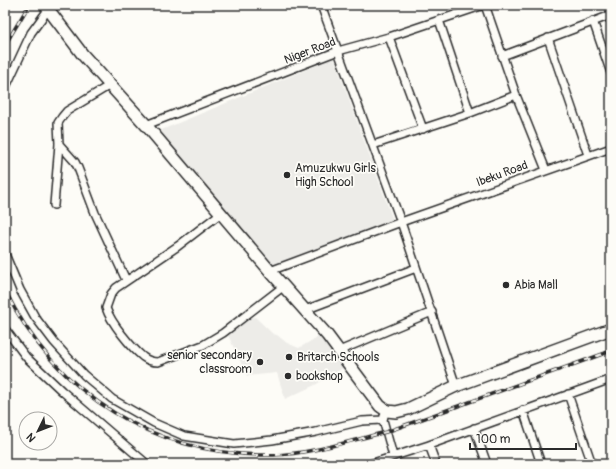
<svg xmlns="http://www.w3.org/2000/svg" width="616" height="469" viewBox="0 0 616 469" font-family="Pangolin,sans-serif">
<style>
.built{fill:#edece8}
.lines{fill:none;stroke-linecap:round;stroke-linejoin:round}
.street-casing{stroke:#2b2b2b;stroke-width:10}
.secondary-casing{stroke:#2b2b2b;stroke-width:14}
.street{stroke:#fdfcf7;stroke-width:7}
.secondary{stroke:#fdfcf7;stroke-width:11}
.rail-casing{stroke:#2b2b2b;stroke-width:3.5}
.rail{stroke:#fdfcf7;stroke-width:2;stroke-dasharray:6;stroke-linecap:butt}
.poi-dot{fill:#2b2b2b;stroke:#fdfcf7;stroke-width:1.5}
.labels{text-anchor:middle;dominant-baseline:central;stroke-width:3.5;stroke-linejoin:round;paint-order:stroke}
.street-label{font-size:12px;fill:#2b2b2b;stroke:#fdfcf7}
.poi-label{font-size:12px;fill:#2b2b2b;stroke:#fdfcf7;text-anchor:start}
</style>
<rect width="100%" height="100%" fill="#fdfcf7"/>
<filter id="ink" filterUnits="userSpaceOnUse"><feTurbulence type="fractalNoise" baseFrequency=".025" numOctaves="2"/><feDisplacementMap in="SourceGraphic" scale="8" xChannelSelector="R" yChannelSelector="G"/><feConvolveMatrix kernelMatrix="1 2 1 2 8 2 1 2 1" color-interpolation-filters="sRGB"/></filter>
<g filter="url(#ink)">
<path class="built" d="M 334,58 L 393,220 L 272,265 L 159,131 Z
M 255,317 L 273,334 L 277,335 L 287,343 L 299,348 L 323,334 L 346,366 L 315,385 L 285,399 L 277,373 L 247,376 L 227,333 L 249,318 Z"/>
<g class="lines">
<defs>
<path id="street" d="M 321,5 L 401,222 L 456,386
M 485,5 L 516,95 L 546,170
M 439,20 L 470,113
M 593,21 L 611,73
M 389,37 L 423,129
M 548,38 L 588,155
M 502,56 L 611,15
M 5,89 L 31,33 L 50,7
M 146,125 L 338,51 L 389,37 L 484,5
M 59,144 L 75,162 L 78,168 L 95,213 L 126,280
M 373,145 L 470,113 L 516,95
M 54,205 L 59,144 L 58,123 L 62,117 L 67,111 L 110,85
M 221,213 L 178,246 L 116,288 L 111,294 L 106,308 C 111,323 131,347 143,357 C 147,360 153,362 158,362 L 203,345 L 223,333 L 284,286
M 5,254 L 20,290 L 35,317 L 54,342 L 84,375 L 112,399 L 154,423 L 184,436 L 234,444 L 272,440 L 316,432 L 362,421 L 383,420
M 270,271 L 401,222 L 611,148
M 305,310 L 416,268
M 5,329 L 26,357 L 62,391 L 147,464
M 339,351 L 432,312
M 568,394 L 592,464
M 523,410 L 541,464
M 384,416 L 383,420 L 393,456
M 474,428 L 487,464
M 429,445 L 436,464
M 370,464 L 429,445 L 611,379"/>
<path id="secondary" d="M 45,5 L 83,55 L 146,125 L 270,271 L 327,335 L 368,390 L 380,406 L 387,411 L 396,412 L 408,409 L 456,386 L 611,329"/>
</defs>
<use href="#street" class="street-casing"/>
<use href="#secondary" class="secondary-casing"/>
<use href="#street" class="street"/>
<use href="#secondary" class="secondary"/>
<defs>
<path id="rail" d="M 5,45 L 29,5
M 5,290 C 56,395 156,457 273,455 C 311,454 349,441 386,432 L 611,351"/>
</defs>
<use href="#rail" class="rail-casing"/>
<use href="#rail" class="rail"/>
</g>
</g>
<g class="poi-dot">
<circle cx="287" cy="175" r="4"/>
<circle cx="506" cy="285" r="4"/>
<circle cx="289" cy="357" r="4"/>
<circle cx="260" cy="362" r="4"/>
<circle cx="288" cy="376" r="4"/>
</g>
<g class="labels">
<g class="street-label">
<text transform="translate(310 51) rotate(-21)">Niger Road</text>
<text transform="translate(502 174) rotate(-20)">Ibeku Road</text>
</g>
<g class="poi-label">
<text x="295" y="168">Amuzukwu Girls<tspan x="295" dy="14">High School</tspan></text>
<text x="514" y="285">Abia Mall</text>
<text x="252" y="355" text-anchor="end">senior secondary<tspan x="252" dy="14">classroom</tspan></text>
<text x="297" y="357">Britarch Schools</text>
<text x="296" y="376">bookshop</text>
</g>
</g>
<rect width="616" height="469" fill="none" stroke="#fdfcf7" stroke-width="20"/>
<rect x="10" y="10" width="596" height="449" fill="none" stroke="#2b2b2b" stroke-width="1.5" filter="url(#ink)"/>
<g transform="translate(38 431) rotate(227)"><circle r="19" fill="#fdfcf7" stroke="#a9a8a5"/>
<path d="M0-3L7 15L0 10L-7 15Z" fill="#2b2b2b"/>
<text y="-6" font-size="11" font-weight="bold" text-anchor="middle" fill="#2b2b2b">N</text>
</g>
<path d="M470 443v6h106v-6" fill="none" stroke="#2b2b2b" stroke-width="2"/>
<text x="476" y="443" font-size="12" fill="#2b2b2b" stroke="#fdfcf7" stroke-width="3" paint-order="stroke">100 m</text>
</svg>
